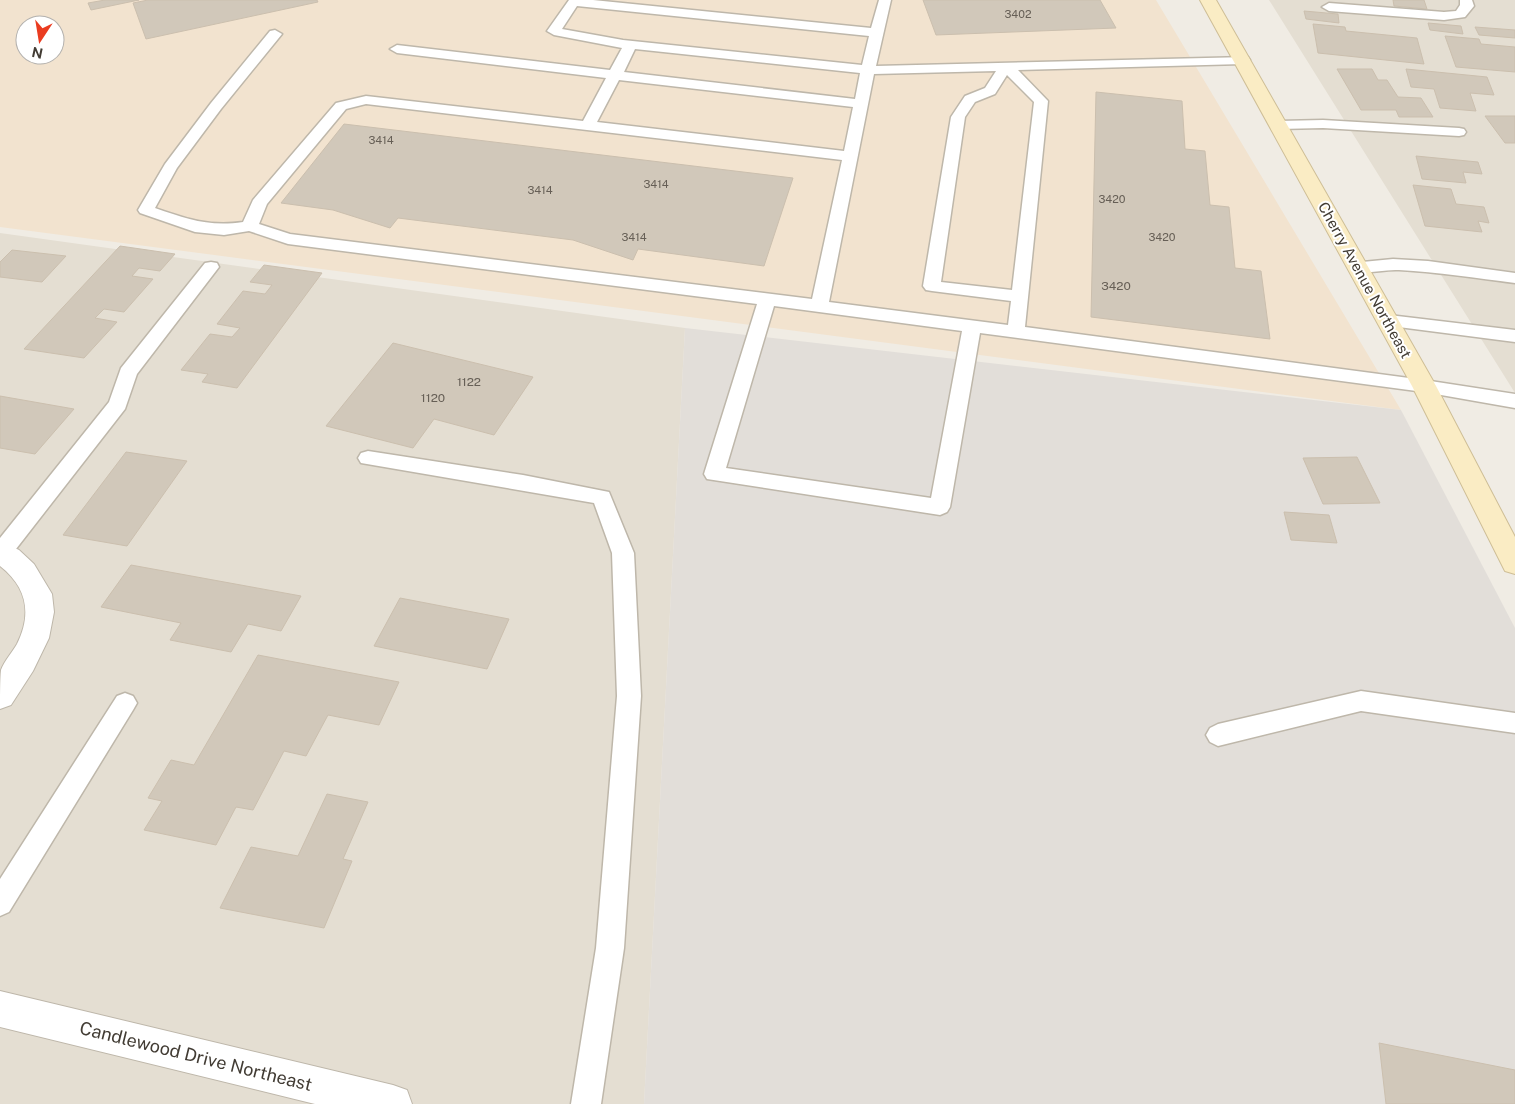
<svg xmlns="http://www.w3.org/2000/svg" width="1515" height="1104" viewBox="0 0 1515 1104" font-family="'Public Sans',sans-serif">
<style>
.residential{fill:#e4ded2}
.commercial{fill:#f2e3cf;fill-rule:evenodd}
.industrial{fill:#e2ded9}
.building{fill:#d1c8ba;stroke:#cbbfae}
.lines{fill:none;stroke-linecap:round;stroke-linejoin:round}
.lane-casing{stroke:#beb7aa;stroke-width:3}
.street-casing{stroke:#beb7aa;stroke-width:2}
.secondary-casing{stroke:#cebe96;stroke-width:2}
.lane{fill:#fff;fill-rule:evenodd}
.street{fill:#fff;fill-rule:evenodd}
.secondary{fill:#faecc4;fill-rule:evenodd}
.labels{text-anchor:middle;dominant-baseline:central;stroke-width:4;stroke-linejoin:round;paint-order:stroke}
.far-number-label{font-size:11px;fill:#665f56}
.number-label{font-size:12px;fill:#665f56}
.street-label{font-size:15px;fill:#423c34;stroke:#fff}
.near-street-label{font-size:18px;fill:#423c34;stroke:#fff}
</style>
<rect width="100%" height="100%" fill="#f0ece4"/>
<path class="residential" d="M 1269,0 L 1515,0 L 1515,393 Z
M 0,233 L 685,328 L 644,1104 L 0,1104 Z"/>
<path class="commercial" d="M 0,0 L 1156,0 L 1401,410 L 0,227 ZM 25,25 L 55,25 L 55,55 L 25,55 Z"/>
<path class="industrial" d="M 685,328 L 1401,410 L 1515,628 L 1515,1104 L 644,1104 Z"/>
<path class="building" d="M 105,0 L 139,0 L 91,10 L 88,3 Z
M 148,0 L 317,0 L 318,2 L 146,39 L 133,3 Z
M 923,0 L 1100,0 L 1116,28 L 936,35 Z
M 1393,0 L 1424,0 L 1427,9 L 1394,6 Z
M 1304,11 L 1338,14 L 1339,23 L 1306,19 Z
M 1428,23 L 1461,26 L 1463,34 L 1430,30 Z
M 1313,24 L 1345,27 L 1346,31 L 1417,38 L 1424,64 L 1318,53 Z
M 1475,27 L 1515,30 L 1515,38 L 1479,35 Z
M 1445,36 L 1479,39 L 1481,44 L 1515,47 L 1515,72 L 1456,67 Z
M 1337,69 L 1372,69 L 1378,80 L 1387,80 L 1398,97 L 1421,98 L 1433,117 L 1399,117 L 1396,110 L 1361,110 Z
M 1406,69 L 1487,77 L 1494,95 L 1470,93 L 1476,111 L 1440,108 L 1434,89 L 1411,87 Z
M 1096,92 L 1182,101 L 1185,149 L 1205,151 L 1210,205 L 1229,207 L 1235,268 L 1261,271 L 1270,339 L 1091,317 Z
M 1485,116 L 1515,116 L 1515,143 L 1505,143 Z
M 344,124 L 793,178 L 764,266 L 638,249 L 633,260 L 573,240 L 398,218 L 390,228 L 333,210 L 281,203 Z
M 1416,156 L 1478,162 L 1482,174 L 1463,172 L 1466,183 L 1422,179 Z
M 1413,185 L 1451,189 L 1456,204 L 1484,207 L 1489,223 L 1478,221 L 1482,232 L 1425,226 Z
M 120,246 L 175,254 L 160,271 L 139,268 L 132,276 L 153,279 L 124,312 L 104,309 L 95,318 L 117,322 L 84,358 L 24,349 Z
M 12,250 L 66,256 L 42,282 L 0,277 L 0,262 Z
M 264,265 L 322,273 L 237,388 L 202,382 L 208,374 L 181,370 L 210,334 L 232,337 L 240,328 L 217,324 L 243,291 L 265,294 L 272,285 L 250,282 Z
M 393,343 L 533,377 L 494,435 L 434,419 L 413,448 L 326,426 Z
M 0,396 L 74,409 L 35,454 L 0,448 Z
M 126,452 L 187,461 L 127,546 L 63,535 Z
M 1357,457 L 1380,503 L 1323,504 L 1303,458 Z
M 1284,512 L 1329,515 L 1337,543 L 1291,540 Z
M 131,565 L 301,596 L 281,631 L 248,624 L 231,652 L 170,640 L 181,623 L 101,607 Z
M 400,598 L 509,619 L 487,669 L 374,646 Z
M 258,655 L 399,682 L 379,725 L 328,715 L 306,756 L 284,751 L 253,810 L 236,807 L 216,845 L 144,830 L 162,801 L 148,798 L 171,760 L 194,765 Z
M 327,794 L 368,802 L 343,859 L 352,861 L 324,928 L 220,908 L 251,847 L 298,856 Z
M 1379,1043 L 1515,1070 L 1515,1104 L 1386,1104 Z"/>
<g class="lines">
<defs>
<path id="lane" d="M 569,0 L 593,0 L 871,28 L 879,0 L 891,0 L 876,66 L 1248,57 L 1250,60 L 1243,64 L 1018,70 L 1048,101 L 1025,327 L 1424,380 L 1515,394 L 1515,408 L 1424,392 L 980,333 L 950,507 L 947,512 L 940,515 L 707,479 L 704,474 L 757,304 L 288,244 L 249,231 L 224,235 L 195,232 L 140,213 L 138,210 L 165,164 L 211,103 L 270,31 L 275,30 L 282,34 L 221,109 L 177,168 L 155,208 C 187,219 209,227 243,222 L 253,200 L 336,103 L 366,96 L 583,121 L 606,78 L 397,53 L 390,49 L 397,45 L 610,70 L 622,48 L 554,35 L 547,31 ZM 577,6 L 869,36 L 862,65 L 623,40 L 562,29 ZM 635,49 L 860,73 L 855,99 L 624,72 ZM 996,71 L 985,88 L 965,96 L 951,117 L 923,286 L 926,290 L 932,291 L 1011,301 L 1008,325 L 829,302 L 874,74 ZM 1007,75 L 1034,102 L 1012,290 L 941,282 L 965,117 L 975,102 L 995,94 ZM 619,80 L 853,107 L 844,151 L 597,122 ZM 366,104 L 842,160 L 812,299 L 290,234 L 259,224 L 267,204 L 346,109 ZM 774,306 L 962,331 L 931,498 L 726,468 Z
M 1460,0 L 1472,0 L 1474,6 L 1465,17 L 1444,20 L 1329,11 L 1322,7 L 1329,3 L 1444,12 L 1456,11 L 1460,5 Z
M 1323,120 L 1459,128 L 1464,129 L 1466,132 L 1464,135 L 1459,136 L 1323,128 L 1279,129 L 1274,128 L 1272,125 L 1274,122 L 1279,121 Z
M 1393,259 L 1428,261 L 1515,273 L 1515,283 C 1476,278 1438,272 1399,270 C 1383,269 1367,275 1352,271 L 1350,267 L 1352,263 Z
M 211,262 L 217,263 L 219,267 L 137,374 L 125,409 L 9,558 L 0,560 L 0,538 L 109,402 L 121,368 L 205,263 Z
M 1389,315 L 1515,330 L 1515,342 L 1383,325 L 1380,321 L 1383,317 Z
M 368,451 L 523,475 L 609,492 L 634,553 L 641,696 L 624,948 L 601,1104 L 571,1104 L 596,948 L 617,696 L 612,553 L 594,503 L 361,463 L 358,458 L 361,453 Z
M 1361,691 L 1515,713 L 1515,733 L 1361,711 L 1218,746 L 1210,742 L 1206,735 L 1210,728 L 1218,724 Z
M 125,693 L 133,696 L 137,703 L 133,710 L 9,912 L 0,916 L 0,879 L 117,696 Z"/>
<path id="street" d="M 0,541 L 19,550 L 34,564 L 52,594 L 54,612 L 49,638 L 33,671 L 11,705 L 0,709 C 0,700 0,678 1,670 C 4,661 12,653 17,644 C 32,614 27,587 0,566 Z
M 0,991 L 393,1085 L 407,1090 L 412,1104 L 315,1104 L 0,1027 Z"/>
<path id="secondary" d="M 1200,0 L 1216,0 L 1436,386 L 1515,537 L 1515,574 L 1505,571 L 1412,386 Z"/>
</defs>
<use href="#lane" class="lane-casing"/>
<use href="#street" class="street-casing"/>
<use href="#secondary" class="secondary-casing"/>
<use href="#lane" class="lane"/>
<use href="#street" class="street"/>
<use href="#secondary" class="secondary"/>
</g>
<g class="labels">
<g class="far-number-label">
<text x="1018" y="14">3402</text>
<text x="381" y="140">3414</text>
<text x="656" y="184">3414</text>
<text x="540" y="190">3414</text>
<text x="1112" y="199">3420</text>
<text x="634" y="237">3414</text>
<text x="1162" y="237">3420</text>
</g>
<g class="number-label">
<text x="1116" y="286">3420</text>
<text x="469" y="382">1122</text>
<text x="433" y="398">1120</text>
</g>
<g class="street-label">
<text transform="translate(1365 280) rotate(61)">Cherry Avenue Northeast</text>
</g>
<g class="near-street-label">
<text transform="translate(196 1056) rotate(14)">Candlewood Drive Northeast</text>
</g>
</g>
<g transform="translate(40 40) rotate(192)"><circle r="24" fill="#ffffff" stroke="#b3b1ae"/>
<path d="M0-4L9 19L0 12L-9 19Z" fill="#ea3c20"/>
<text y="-8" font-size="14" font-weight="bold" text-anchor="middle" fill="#423c34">N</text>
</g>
</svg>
